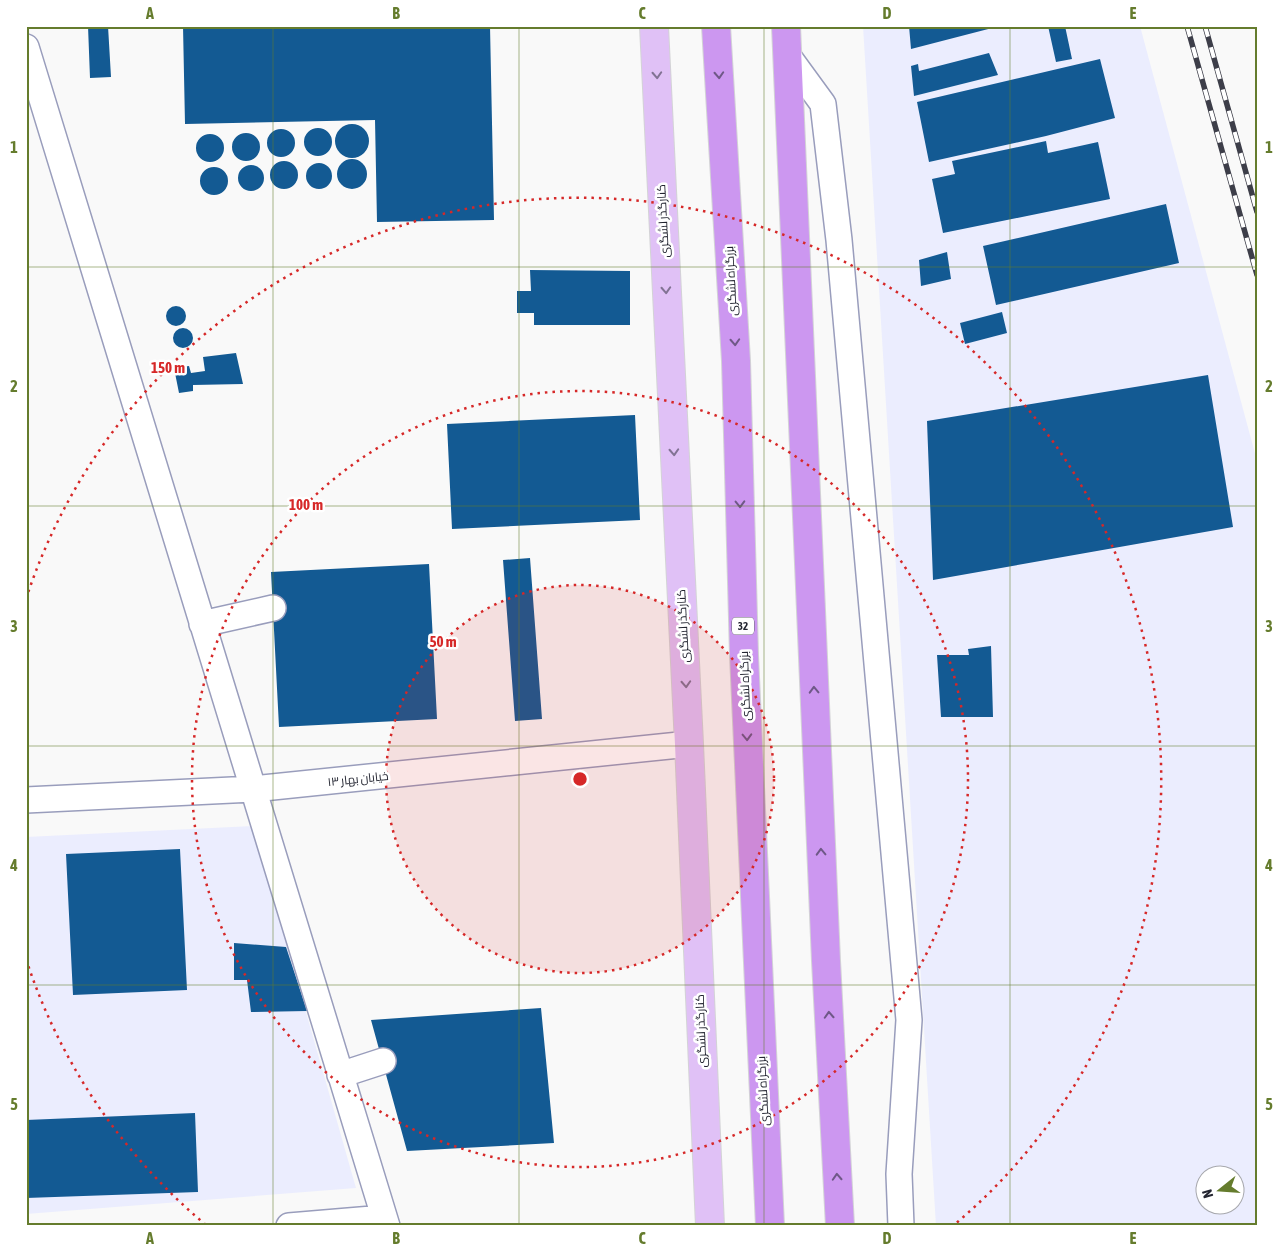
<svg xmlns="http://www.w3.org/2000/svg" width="1283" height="1252" viewBox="0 0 1283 1252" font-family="'Asap Condensed',Cairo,sans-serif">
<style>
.built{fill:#ebedfe;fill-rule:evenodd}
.building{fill:#135a93}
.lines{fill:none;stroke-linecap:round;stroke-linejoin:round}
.minor-casing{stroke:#999dbc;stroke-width:28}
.major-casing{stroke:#d3d3d6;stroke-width:30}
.highway-casing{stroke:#d3d3d6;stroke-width:30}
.minor{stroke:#fff;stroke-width:25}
.major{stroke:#e0c1f6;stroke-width:28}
.highway{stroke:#cc97f0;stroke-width:28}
.rail-casing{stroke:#3d3e49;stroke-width:5.5}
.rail{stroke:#fff;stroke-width:4;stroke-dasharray:11;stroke-linecap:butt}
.oneway{stroke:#827394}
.oneway2{stroke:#6f5887}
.grid{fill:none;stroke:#657c2d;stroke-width:1;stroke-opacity:0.55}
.ring{fill:none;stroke:#d62828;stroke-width:2.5;stroke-dasharray:2.5 5}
.labels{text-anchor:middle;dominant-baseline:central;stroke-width:5;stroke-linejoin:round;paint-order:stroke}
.shield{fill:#fff;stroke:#65666f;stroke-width:1}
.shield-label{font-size:11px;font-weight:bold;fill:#232531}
.street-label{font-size:12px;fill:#232531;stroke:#fff}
.centre{fill:#d62828;stroke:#fff;stroke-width:2.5}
.ring-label{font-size:15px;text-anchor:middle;font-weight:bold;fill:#d62828;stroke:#fff;stroke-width:5;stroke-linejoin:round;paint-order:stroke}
.neatline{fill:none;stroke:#657c2d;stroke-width:2}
.grid-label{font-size:16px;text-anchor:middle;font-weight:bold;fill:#657c2d}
</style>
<rect width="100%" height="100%" fill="#f9f9f9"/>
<path class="built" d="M 863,26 L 1140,26 L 1257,461 L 1257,1226 L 936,1226 ZM 1206,1174 L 1236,1174 L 1236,1204 L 1206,1204 Z
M 253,826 L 356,1188 L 26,1214 L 26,837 Z"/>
<path class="building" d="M 88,26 L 108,26 L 111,77 L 90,78 Z
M 183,26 L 490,26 L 494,220 L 377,222 L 375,120 L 185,124 Z
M 909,26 L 996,26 L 996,27 L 911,49 Z
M 1048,26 L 1065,26 L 1072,59 L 1056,62 Z
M 989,53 L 998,75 L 914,96 L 911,66 L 918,64 L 919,71 Z
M 1100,59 L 1115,118 L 1046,136 L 929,162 L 917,102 Z
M335 141a17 17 0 1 1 34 0a17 17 0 1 1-34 0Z
M304 142a14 14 0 1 1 28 0a14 14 0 1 1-28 0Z
M267 143a14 14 0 1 1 28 0a14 14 0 1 1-28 0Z
M232 147a14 14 0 1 1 28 0a14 14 0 1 1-28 0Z
M196 148a14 14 0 1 1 28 0a14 14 0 1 1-28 0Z
M 1046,141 L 1048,153 L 1098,142 L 1110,199 L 943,233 L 932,179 L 955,174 L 952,161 Z
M337 174a15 15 0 1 1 30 0a15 15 0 1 1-30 0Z
M270 175a14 14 0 1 1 28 0a14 14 0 1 1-28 0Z
M306 176a13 13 0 1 1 26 0a13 13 0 1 1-26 0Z
M238 178a13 13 0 1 1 26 0a13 13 0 1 1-26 0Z
M200 181a14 14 0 1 1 28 0a14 14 0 1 1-28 0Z
M 1166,204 L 1179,263 L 996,305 L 983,246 Z
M 947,252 L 951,279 L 921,286 L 919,260 Z
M 530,270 L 630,271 L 630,325 L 534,325 L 534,313 L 517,313 L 517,291 L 531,291 Z
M166 316a10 10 0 1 1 20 0a10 10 0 1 1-20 0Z
M 1002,312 L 1007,333 L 965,344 L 960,323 Z
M173 338a10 10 0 1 1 20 0a10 10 0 1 1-20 0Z
M 236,353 L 243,384 L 193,385 L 193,391 L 179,393 L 174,368 L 189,366 L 191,373 L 205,371 L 203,357 Z
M 1208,375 L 1233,527 L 933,580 L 927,421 Z
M 635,415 L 640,520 L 452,529 L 447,424 Z
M 530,558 L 542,719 L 515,721 L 503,560 Z
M 429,564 L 437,719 L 279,727 L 271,572 Z
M 991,646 L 993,717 L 941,717 L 937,655 L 969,655 L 968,649 Z
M 180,849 L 187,990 L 73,995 L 66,854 Z
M 234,943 L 286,947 L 307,1011 L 251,1012 L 247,980 L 234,980 Z
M 541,1008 L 554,1143 L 407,1151 L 371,1020 Z
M 195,1113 L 198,1192 L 26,1198 L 26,1120 Z"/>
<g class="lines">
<defs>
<path id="minor" d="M 26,47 L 387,1226
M 788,56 L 823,104 L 839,240 L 909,1020 L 899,1174 L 901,1226
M 202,624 L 273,608
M 26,800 L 253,789 L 689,744
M 340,1075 L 383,1061
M 289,1226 L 384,1218"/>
<path id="major" d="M 654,26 L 689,744 L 710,1226"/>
<path id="highway" d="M 716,26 L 736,361 L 744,655 L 770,1226
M 786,26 L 826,961 L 840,1226"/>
</defs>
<use href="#minor" class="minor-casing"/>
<use href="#major" class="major-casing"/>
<use href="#highway" class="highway-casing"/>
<use href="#minor" class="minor"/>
<use href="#major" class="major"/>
<use href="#highway" class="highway"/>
<defs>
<path id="rail" d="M 1187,26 L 1257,275
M 1205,26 L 1257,212"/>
</defs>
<use href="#rail" class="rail-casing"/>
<use href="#rail" class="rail"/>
</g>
<defs><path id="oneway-chevron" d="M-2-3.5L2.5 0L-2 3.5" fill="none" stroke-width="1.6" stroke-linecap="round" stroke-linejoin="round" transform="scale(1.25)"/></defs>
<g class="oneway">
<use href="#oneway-chevron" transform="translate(657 75) rotate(87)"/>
<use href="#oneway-chevron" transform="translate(666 290) rotate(87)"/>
<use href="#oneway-chevron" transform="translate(674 452) rotate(87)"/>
<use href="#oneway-chevron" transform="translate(686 684) rotate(87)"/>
</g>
<g class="oneway2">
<use href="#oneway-chevron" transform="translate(719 75) rotate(87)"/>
<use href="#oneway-chevron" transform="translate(735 342) rotate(87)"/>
<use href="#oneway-chevron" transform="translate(740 504) rotate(89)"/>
<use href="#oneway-chevron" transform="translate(814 690) rotate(-92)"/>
<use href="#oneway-chevron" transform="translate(747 737) rotate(88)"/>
<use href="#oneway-chevron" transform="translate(821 852) rotate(-92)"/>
<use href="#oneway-chevron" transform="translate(829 1015) rotate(-93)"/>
<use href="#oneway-chevron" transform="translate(837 1177) rotate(-93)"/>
</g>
<path class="grid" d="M 273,26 L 273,1226M 519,26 L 519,1226M 764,26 L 764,1226M 1010,26 L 1010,1226M 26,267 L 1257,267M 26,506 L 1257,506M 26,746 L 1257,746M 26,985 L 1257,985"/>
<circle cx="580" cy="779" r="194" fill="#d62828" fill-opacity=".12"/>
<g class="ring">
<circle cx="580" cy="779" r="194"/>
<circle cx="580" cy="779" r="388"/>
<path d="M206 1225A582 582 0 0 1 26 959M26 599A582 582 0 1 1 954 1225"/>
</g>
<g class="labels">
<rect class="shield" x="732" y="617.5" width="22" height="17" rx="4"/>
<g class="shield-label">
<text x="743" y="626">32</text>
</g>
<g class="street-label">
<text transform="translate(663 221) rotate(-93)">کنارگذر لشگری</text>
<text transform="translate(731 281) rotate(-93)">بزرگراه لشگری</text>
<text transform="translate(683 626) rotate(-93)">کنارگذر لشگری</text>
<text transform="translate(745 686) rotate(-92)">بزرگراه لشگری</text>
<text transform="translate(358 779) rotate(-6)">خیابان بهار ۱۳</text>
<text transform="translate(701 1031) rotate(-92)">کنارگذر لشگری</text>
<text transform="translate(763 1091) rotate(-93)">بزرگراه لشگری</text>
</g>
</g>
<circle cx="580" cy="779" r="8" class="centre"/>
<g class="ring-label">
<text x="168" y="373">150 m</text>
<text x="306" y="510">100 m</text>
<text x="443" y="647">50 m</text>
</g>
<rect width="1283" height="1252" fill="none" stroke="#ffffff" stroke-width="55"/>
<g transform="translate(1220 1190) rotate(253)"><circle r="24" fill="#ffffff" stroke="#a7a8ad"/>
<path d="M0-4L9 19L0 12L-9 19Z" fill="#657c2d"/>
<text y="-8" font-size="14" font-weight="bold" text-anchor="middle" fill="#232531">N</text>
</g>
<rect x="28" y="28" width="1228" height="1196" class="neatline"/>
<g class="grid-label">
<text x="150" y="19">A</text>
<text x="396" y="19">B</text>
<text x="642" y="19">C</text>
<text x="887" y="19">D</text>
<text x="1133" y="19">E</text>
<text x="14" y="153">1</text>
<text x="1269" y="153">1</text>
<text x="14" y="392">2</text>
<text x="1269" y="392">2</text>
<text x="14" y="632">3</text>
<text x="1269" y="632">3</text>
<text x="14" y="871">4</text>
<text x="1269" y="871">4</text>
<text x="14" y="1110">5</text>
<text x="1269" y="1110">5</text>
<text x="150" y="1244">A</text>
<text x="396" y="1244">B</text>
<text x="642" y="1244">C</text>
<text x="887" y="1244">D</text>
<text x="1133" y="1244">E</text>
</g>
</svg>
